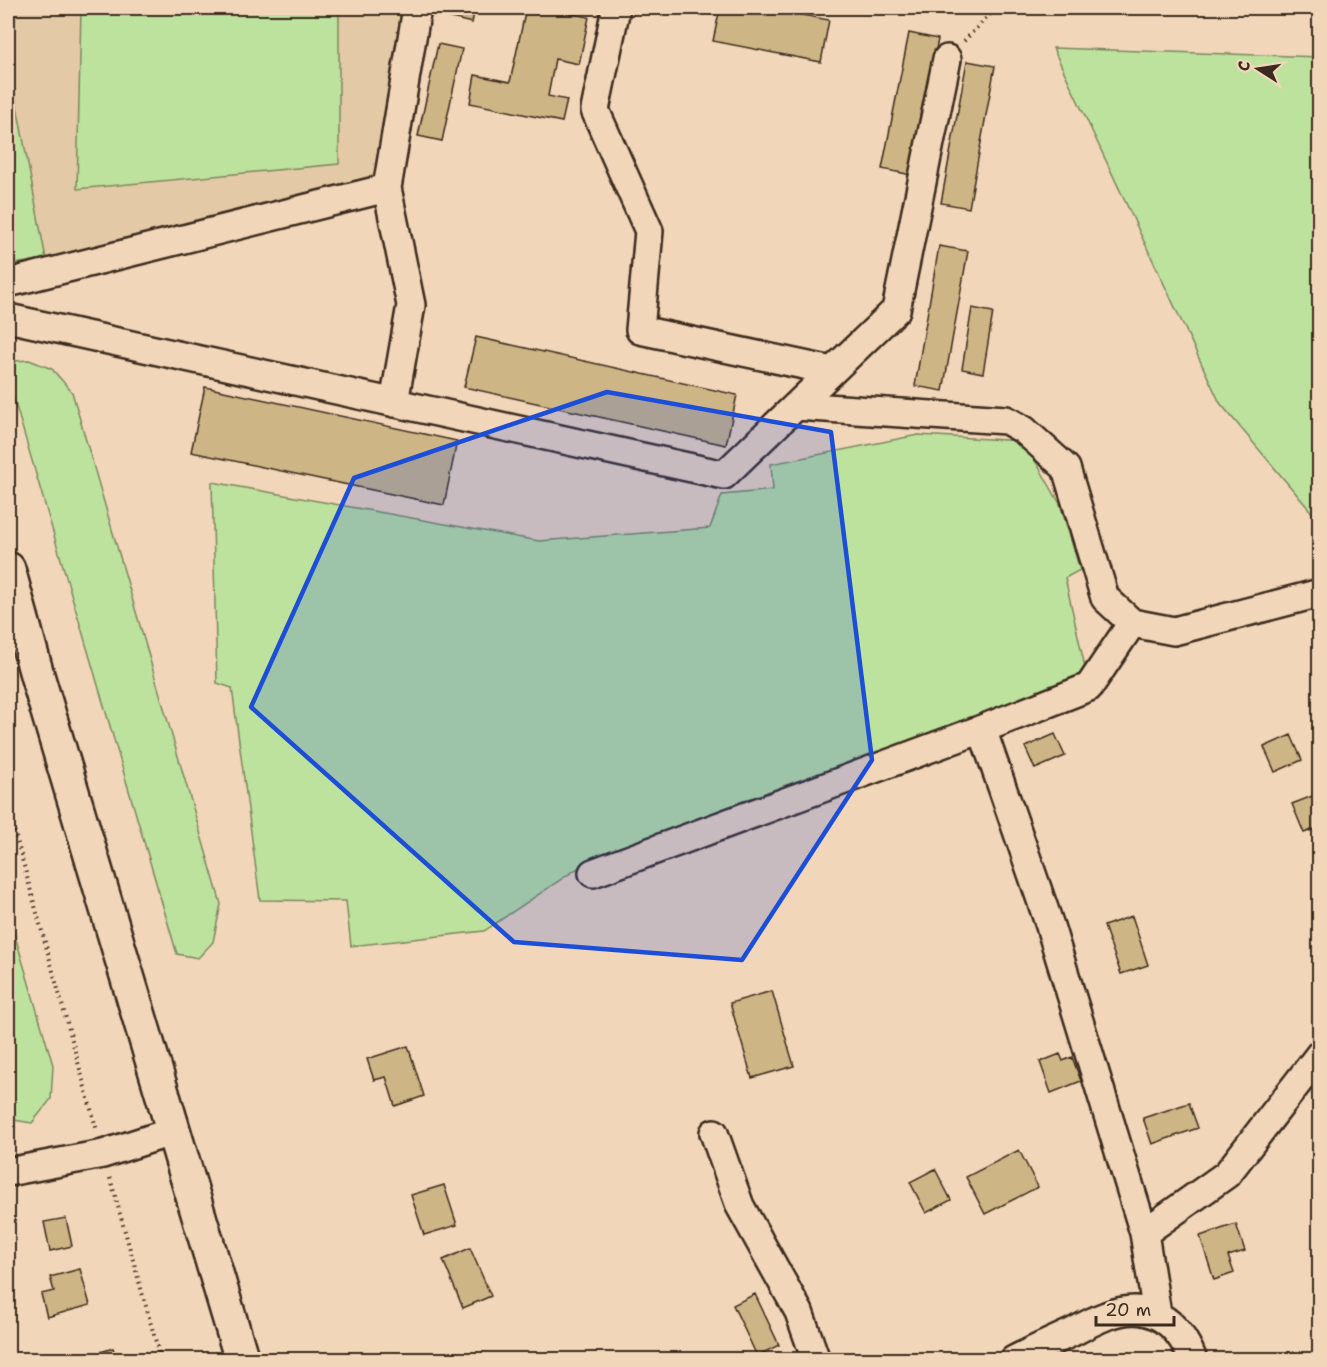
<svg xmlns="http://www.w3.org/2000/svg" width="1327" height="1367" viewBox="0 0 1327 1367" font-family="'Shantell Sans',sans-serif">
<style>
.built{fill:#e4c9a6}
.green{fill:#bde29d;stroke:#7c865e;stroke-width:1.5}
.building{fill:#ceb585;stroke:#3b2a1e;stroke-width:1.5}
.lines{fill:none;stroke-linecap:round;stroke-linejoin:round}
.minor-casing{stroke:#3b2a1e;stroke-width:32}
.major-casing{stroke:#3b2a1e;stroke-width:38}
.path{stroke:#3b2a1e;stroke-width:4;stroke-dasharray:1.5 4.5;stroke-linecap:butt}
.minor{stroke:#f2d6b9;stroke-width:27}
.major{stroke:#f2d6b9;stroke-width:33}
.marked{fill:#1d4ed8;fill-opacity:0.2;stroke:#1d4ed8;stroke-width:4.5;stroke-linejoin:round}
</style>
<rect width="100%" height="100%" fill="#f2d6b9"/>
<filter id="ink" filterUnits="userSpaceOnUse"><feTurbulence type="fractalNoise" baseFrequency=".0167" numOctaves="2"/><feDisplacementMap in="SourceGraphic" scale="12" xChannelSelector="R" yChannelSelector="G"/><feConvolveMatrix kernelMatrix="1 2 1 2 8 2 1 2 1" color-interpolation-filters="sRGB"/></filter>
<g filter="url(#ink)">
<path class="built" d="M 8,8 L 404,8 L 372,178 L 46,259 L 8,59 Z"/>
<path class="green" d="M 81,8 L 339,8 L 339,164 L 77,189 Z
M 1053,48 L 1319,57 L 1319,521 L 1220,403 Z
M 8,59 L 46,259 L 8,265 Z
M 29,360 L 52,369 L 72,392 L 221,904 L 213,942 L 198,958 L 177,954 L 8,379 L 8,373 L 15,361 Z
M 918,435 L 1024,441 L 1060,504 L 1080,570 L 1065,578 L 1087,676 L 593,858 L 484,931 L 351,946 L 346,901 L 260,900 L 232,688 L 217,683 L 212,482 L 539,541 L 710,528 L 722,495 L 773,490 L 771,464 Z
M 8,912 L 53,1065 L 51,1099 L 32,1123 L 14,1120 L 8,1113 Z"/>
<path class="building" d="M 449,8 L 475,8 L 472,23 L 447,17 Z
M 526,8 L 568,8 L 567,13 L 589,17 L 579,64 L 555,59 L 548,96 L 567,100 L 562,122 L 470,103 L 475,75 L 510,82 Z
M 720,8 L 766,8 L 829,20 L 821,62 L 713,41 Z
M 909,33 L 938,39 L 912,175 L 882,169 Z
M 438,44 L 462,49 L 442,141 L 418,136 Z
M 967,61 L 995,66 L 969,208 L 941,203 Z
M 939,246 L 968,251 L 943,391 L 915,386 Z
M 972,308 L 993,312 L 983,373 L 962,369 Z
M 476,337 L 737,395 L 726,445 L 464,387 Z
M 205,387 L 457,441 L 444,505 L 191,452 Z
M 1055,734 L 1065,756 L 1035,769 L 1025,747 Z
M 1291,735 L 1302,760 L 1275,772 L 1264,747 Z
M 1320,793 L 1320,827 L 1304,833 L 1292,804 Z
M 1132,916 L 1148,965 L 1121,974 L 1104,926 Z
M 772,991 L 794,1066 L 752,1078 L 730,1003 Z
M 408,1046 L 424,1096 L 395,1106 L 386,1077 L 374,1080 L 367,1059 Z
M 1060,1054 L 1063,1061 L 1072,1057 L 1081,1081 L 1051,1093 L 1040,1062 Z
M 1189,1103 L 1198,1128 L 1152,1144 L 1143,1118 Z
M 1019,1150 L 1038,1187 L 985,1214 L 966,1177 Z
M 935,1169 L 951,1200 L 926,1213 L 910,1182 Z
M 444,1185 L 457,1225 L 424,1235 L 411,1195 Z
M 66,1218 L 72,1246 L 50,1251 L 44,1222 Z
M 1236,1224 L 1245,1251 L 1228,1256 L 1234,1273 L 1214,1280 L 1200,1236 Z
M 470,1248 L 491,1296 L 463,1308 L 443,1260 Z
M 80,1269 L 90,1305 L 47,1317 L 41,1294 L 54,1291 L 50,1277 Z
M 755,1294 L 779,1345 L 757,1356 L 733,1305 Z
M 113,1348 L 117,1360 L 76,1360 Z"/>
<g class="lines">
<defs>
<path id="minor" d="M 616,8 L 595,110 L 649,231 L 640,330 L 832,371
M 387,188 L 417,8
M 8,283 L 387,188 L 411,305 L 394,403
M 8,318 L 724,475 L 896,310 L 947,59
M 796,406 L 1006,420 L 1024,430 L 1066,468 L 1105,598 L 1132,623 L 1174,631 L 1320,593
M 982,729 L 1050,926 L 1144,1233 L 1157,1314
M 593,873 L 982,729 L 1089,687 L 1132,623
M 714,1133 L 740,1206 L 799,1312 L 816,1360
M 8,1172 L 103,1154 L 174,1131
M 1144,1233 L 1227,1174 L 1320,1054
M 1014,1360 C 1033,1350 1053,1341 1073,1332 C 1084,1326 1095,1320 1106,1316 C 1149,1299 1178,1321 1193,1360"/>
<path id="major" d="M 8,569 L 37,675 L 242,1360"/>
</defs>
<use href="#minor" class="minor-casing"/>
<use href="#major" class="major-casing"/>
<path class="path" d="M 964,41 L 996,8
M 8,808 L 97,1131
M 110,1178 L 161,1360"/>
<use href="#minor" class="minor"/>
<use href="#major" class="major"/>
</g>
</g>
<path class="marked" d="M 607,392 L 831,432 L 872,760 L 742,960 L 514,942 L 251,707 L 354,478 Z"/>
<rect width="1327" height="1367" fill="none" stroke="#f2d6b9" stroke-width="30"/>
<rect x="15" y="15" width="1297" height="1337" fill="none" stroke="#3b2a1e" stroke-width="2" filter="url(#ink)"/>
<g transform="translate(1258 69) rotate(282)" stroke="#f2d6b9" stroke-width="4.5" paint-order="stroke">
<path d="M0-4.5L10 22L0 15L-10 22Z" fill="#3b2a1e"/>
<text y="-9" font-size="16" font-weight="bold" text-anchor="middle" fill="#3b2a1e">С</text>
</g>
<path d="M1096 1316v9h78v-9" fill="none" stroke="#3b2a1e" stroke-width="3"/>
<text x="1105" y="1316" font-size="18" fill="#3b2a1e" stroke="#f2d6b9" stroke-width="4.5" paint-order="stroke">20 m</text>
</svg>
